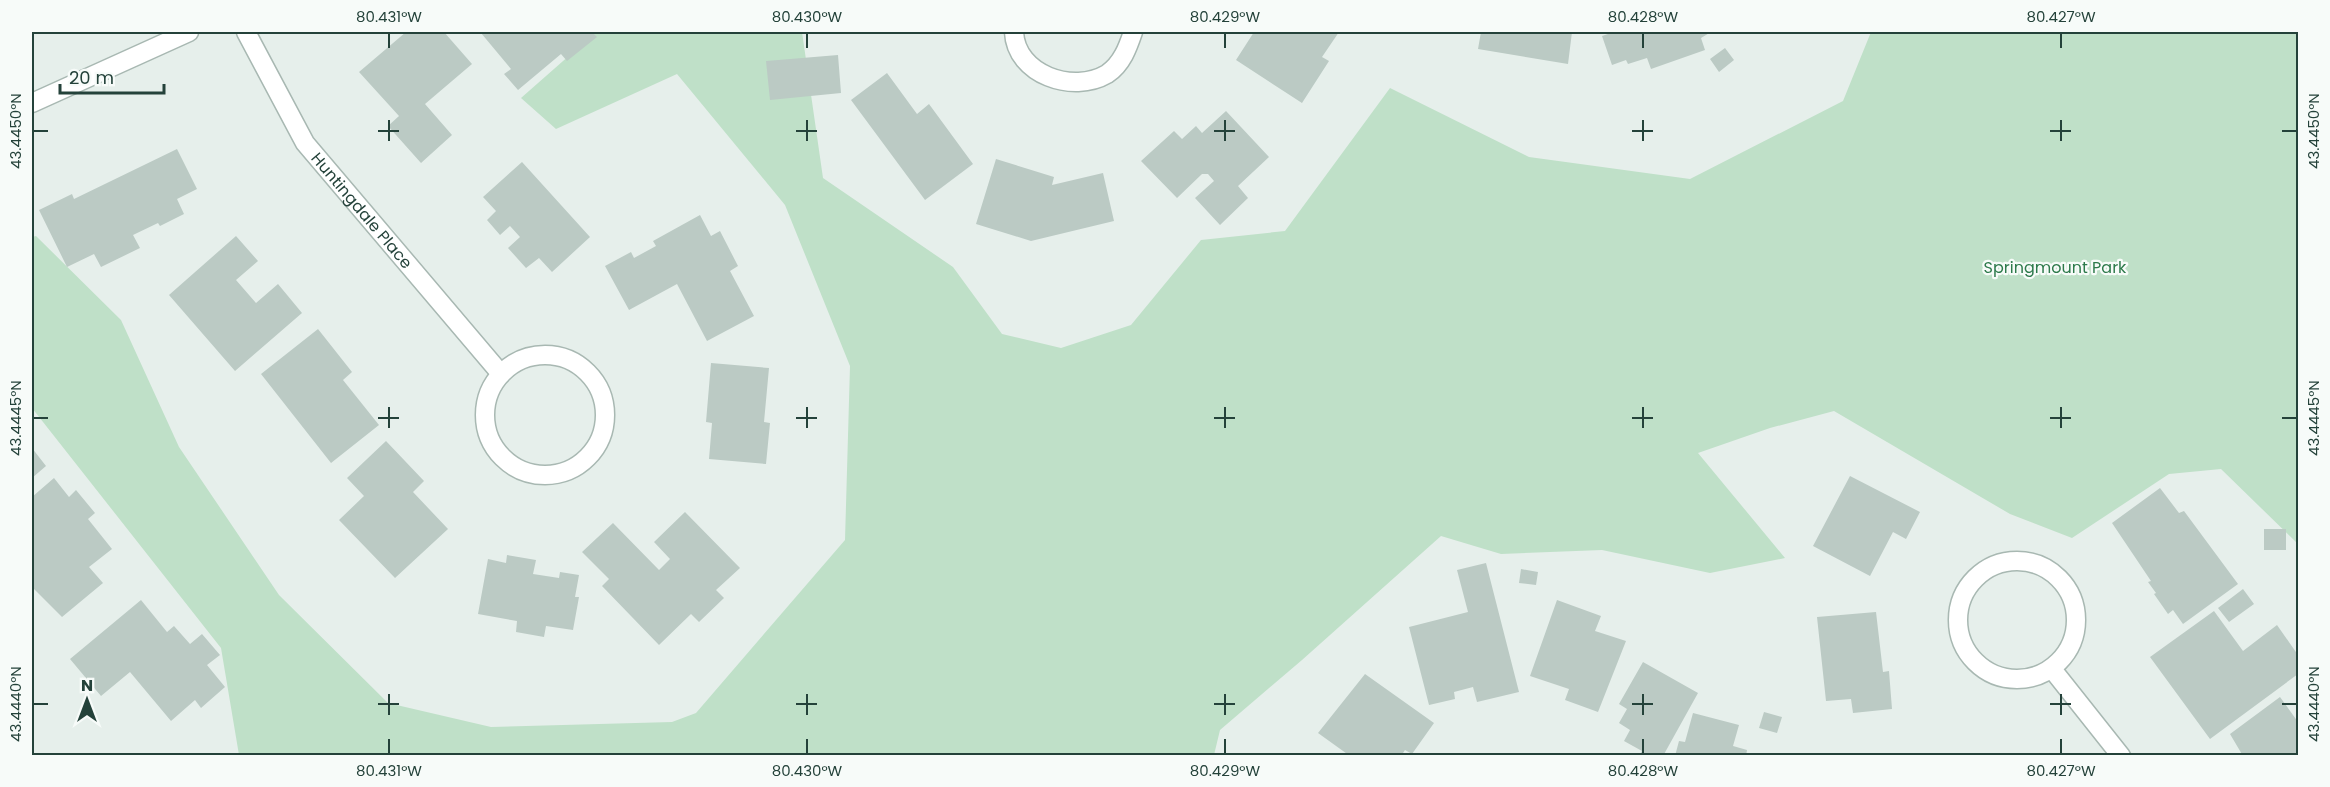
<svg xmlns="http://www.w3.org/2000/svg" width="2330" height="787" viewBox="0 0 2330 787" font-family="Poppins,sans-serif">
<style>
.green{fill:#bfe0c8}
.building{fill:#bbcac4}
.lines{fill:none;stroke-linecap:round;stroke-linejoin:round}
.minor-casing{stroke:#a8b8b2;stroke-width:21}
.minor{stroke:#fff;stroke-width:18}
.ticks{fill:none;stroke:#24423a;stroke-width:2}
.labels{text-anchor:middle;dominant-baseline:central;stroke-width:4.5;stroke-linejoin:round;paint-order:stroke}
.street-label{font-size:16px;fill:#24423a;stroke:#f7fbf9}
.park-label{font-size:16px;fill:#2d7a4b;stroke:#f7fbf9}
.neatline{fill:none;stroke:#24423a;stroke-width:2}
.ticks-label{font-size:15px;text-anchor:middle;fill:#24423a}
</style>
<rect width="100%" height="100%" fill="#e6efeb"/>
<path class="green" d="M 596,32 L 802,32 L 823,178 L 953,267 L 1002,334 L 1061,348 L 1131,325 L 1201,240 L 1285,231 L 1390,88 L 1529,157 L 1690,179 L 1843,101 L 1871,32 L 2298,32 L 2298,544 L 2221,469 L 2169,474 L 2072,538 L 2010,514 L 1834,411 L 1770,428 L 1698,453 L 1785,558 L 1710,573 L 1602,550 L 1501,554 L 1441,536 L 1302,660 L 1220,730 L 1214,755 L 239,755 L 221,648 L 32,408 L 32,237 L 36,236 L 121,320 L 179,447 L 279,595 L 388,703 L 491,727 L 672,722 L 696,713 L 845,540 L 850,366 L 785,205 L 677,74 L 556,129 L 521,98 Z"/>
<path class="building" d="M 406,32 L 444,32 L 472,64 L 425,104 L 452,135 L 421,163 L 388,126 L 399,116 L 359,72 Z
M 483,32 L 592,32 L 597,37 L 567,61 L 561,54 L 518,90 L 504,74 L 511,69 L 481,33 Z
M 1254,32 L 1339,32 L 1322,57 L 1329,61 L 1302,103 L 1236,60 Z
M 1481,32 L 1572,32 L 1568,64 L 1478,49 Z
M 1614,32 L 1711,32 L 1701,38 L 1705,50 L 1651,69 L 1647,58 L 1628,64 L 1626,60 L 1612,65 L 1602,36 Z
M 1725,48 L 1734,60 L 1719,72 L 1710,59 Z
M 838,55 L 841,93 L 770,100 L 766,61 Z
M 887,73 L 917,114 L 929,104 L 973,164 L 925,200 L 851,100 Z
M 1226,111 L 1269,157 L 1238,186 L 1248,198 L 1220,225 L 1195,198 L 1214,181 L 1208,174 L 1202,174 L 1177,198 L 1141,161 L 1174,131 L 1182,139 L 1196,126 L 1202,133 Z
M 177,149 L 197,189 L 177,199 L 184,214 L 160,226 L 158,223 L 133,235 L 140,248 L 101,267 L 94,254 L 67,267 L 39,210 L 72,194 L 74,199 Z
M 996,159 L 1054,177 L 1052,185 L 1103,173 L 1114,221 L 1031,241 L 976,224 Z
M 522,162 L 590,237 L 552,272 L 539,258 L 526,268 L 508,248 L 520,237 L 510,226 L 500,235 L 487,220 L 496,211 L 483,197 Z
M 700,215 L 711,236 L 720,231 L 738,266 L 730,271 L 754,316 L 707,341 L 677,284 L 629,310 L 605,266 L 631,252 L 634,258 L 656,246 L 653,241 Z
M 236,236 L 258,261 L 236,280 L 256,303 L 278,284 L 302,313 L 235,371 L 169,295 Z
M 318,329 L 352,372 L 343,380 L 379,425 L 331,463 L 261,374 Z
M 711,363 L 769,368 L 764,422 L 770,423 L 766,464 L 709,459 L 712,423 L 706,422 Z
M 386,441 L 424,481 L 413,492 L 448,529 L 395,578 L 339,520 L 364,496 L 347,478 Z
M 32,448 L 46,466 L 32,478 Z
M 1850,476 L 1920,512 L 1906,539 L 1893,532 L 1870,576 L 1813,546 Z
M 54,478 L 69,497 L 76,490 L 95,513 L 88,519 L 112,549 L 89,567 L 103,583 L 62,617 L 32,587 L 32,497 Z
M 2160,488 L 2179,513 L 2184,511 L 2238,584 L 2183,624 L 2173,610 L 2168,614 L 2154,594 L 2156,593 L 2148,582 L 2151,581 L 2112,523 Z
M 685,512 L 740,568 L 716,590 L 724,598 L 699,622 L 691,614 L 659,645 L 602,586 L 609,579 L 582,552 L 613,523 L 659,570 L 670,559 L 654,542 Z
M 2264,529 L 2286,529 L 2286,550 L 2264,550 Z
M 507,555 L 536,560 L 533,574 L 559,578 L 560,572 L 579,575 L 575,597 L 579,597 L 573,630 L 546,626 L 544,637 L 516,632 L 517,621 L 478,614 L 488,559 L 506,563 Z
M 1486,563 L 1519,692 L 1477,702 L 1473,687 L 1454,692 L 1455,699 L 1429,705 L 1409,627 L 1468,612 L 1457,570 Z
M 1521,569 L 1538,572 L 1536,585 L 1519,583 Z
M 2243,589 L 2254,604 L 2229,622 L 2218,608 Z
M 141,600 L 167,632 L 174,626 L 190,644 L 202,634 L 220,655 L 207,665 L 225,687 L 201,708 L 195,700 L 171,721 L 130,672 L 101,696 L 70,659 Z
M 1557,600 L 1601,616 L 1595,631 L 1626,641 L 1598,712 L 1565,700 L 1569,689 L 1530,676 Z
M 2214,611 L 2243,651 L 2277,625 L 2298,655 L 2298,674 L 2210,739 L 2150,657 Z
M 1876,612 L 1883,672 L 1889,671 L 1892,709 L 1853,713 L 1851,699 L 1826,701 L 1817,617 Z
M 1643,662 L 1698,693 L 1663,756 L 1640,754 L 1642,751 L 1624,741 L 1630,730 L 1619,723 L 1627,709 L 1619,704 Z
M 1365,674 L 1434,723 L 1412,754 L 1405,750 L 1401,756 L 1350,756 L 1318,733 Z
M 2280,697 L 2298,722 L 2298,756 L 2243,756 L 2230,734 Z
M 1764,712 L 1782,717 L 1777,733 L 1759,728 Z
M 1693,713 L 1739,725 L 1733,746 L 1747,750 L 1746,756 L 1675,756 L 1679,741 L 1685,742 Z"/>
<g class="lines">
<defs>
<g id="minor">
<path id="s1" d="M 246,32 L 305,143 L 501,374"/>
<path d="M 1014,32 C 1016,75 1073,94 1107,74 C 1122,64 1128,47 1133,32"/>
<path d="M 32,103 L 189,32"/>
<circle cx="545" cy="415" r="60"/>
<circle cx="2017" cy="620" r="59"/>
<path d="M 2052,669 L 2121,756"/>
</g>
</defs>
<use href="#minor" class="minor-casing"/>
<use href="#minor" class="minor"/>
</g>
<path class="ticks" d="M 389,33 L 389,48M 807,33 L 807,48M 1225,33 L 1225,48M 1643,33 L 1643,48M 2061,33 L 2061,48M 389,120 L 389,141M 807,120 L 807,141M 1225,120 L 1225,141M 1643,120 L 1643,141M 2061,120 L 2061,141M 33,131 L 48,131M 378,131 L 399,131M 796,131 L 817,131M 1214,131 L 1235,131M 1632,131 L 1653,131M 2050,131 L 2071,131M 2282,131 L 2297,131M 389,407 L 389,428M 807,407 L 807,428M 1225,407 L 1225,428M 1643,407 L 1643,428M 2061,407 L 2061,428M 33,418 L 48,418M 378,418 L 399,418M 796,418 L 817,418M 1214,418 L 1235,418M 1632,418 L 1653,418M 2050,418 L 2071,418M 2282,418 L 2297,418M 389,694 L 389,715M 807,694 L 807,715M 1225,694 L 1225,715M 1643,694 L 1643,715M 2061,694 L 2061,715M 33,704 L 48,704M 378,704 L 399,704M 796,704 L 817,704M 1214,704 L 1235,704M 1632,704 L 1653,704M 2050,704 L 2071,704M 2282,704 L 2297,704M 389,739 L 389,754M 807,739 L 807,754M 1225,739 L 1225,754M 1643,739 L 1643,754M 2061,739 L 2061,754"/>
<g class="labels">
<g class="street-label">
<text stroke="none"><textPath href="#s1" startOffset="214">Huntingdale Place</textPath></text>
</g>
<g class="park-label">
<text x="2055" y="267">Springmount Park</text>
</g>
</g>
<rect width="2330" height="787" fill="none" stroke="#f7fbf9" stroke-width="66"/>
<g transform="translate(87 700)" stroke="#f7fbf9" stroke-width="4.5" paint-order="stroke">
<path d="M0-4.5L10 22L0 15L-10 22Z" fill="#24423a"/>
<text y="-9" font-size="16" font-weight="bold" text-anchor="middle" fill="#24423a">N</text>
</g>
<path d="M60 84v9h104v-9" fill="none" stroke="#24423a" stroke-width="3"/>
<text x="69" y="84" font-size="18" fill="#24423a" stroke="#f7fbf9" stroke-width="4.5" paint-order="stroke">20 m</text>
<rect x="33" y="33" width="2264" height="721" class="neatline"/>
<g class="ticks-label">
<text x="389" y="22">80.431°W</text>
<text x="807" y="22">80.430°W</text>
<text x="1225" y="22">80.429°W</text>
<text x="1643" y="22">80.428°W</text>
<text x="2061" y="22">80.427°W</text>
<text transform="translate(16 131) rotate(-90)" y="5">43.4450°N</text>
<text transform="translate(2314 131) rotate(-90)" y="5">43.4450°N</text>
<text transform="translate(16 418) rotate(-90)" y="5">43.4445°N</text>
<text transform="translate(2314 418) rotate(-90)" y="5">43.4445°N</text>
<text transform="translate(16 704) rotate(-90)" y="5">43.4440°N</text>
<text transform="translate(2314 704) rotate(-90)" y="5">43.4440°N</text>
<text x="389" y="776">80.431°W</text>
<text x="807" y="776">80.430°W</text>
<text x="1225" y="776">80.429°W</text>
<text x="1643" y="776">80.428°W</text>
<text x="2061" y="776">80.427°W</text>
</g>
</svg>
